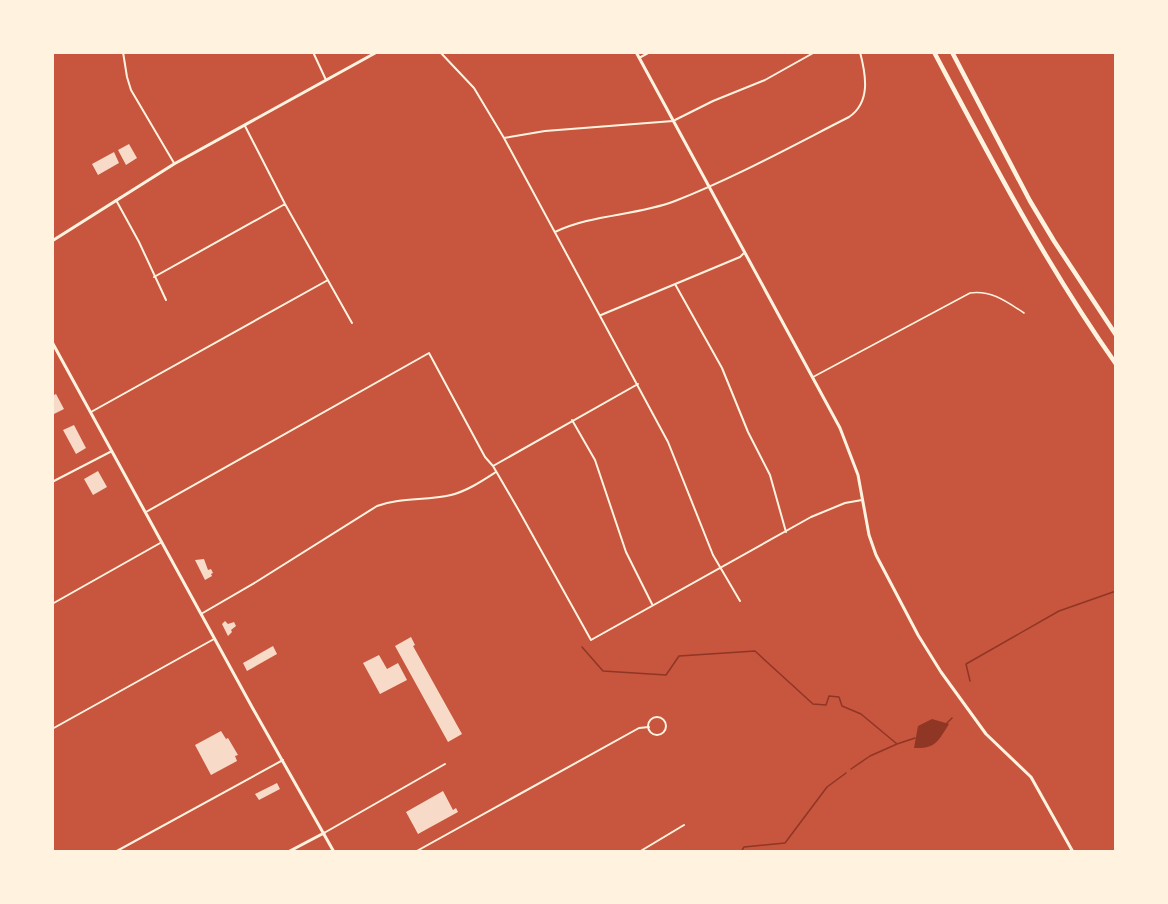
<svg xmlns="http://www.w3.org/2000/svg" width="1168" height="904" viewBox="0 0 1168 904" font-family="'Asap Condensed',sans-serif">
<style>
.water{fill:#8f3625}
.lines{fill:none;stroke-linecap:round;stroke-linejoin:round}
.stream{stroke:#8f3625;stroke-width:1.5}
.building{fill:#f7dbc8}
.service{stroke:#fff3e0;stroke-width:1.5}
.minor{stroke:#fff3e0;stroke-width:2}
.tertiary{stroke:#fff3e0;stroke-width:3}
.secondary{stroke:#fff3e0;stroke-width:3}
.motorway{stroke:#fff3e0;stroke-width:4.5}
</style>
<rect width="100%" height="100%" fill="#c8553d"/>
<path class="water" d="M 932,719 L 949,724 C 938,741 936,749 914,748 L 918,726 Z"/>
<g class="lines">
<path class="stream" d="M 582,647 L 603,671 L 666,675 L 679,656 L 755,651 L 813,704 L 826,705 L 829,696 L 839,697 L 842,706 L 861,714 L 897,744 L 915,738
M 970,681 L 966,664 L 1059,611 L 1116,591
M 946,724 L 952,718
M 851,769 L 870,756 L 897,744
M 741,852 L 744,847 L 785,843 L 827,787 L 846,773"/>
</g>
<path class="building" d="M 129,144 L 137,158 L 126,165 L 118,150 Z
M 114,152 L 119,163 L 98,175 L 92,164 Z
M 56,394 L 64,409 L 52,415 L 52,396 Z
M 74,425 L 86,448 L 76,454 L 63,430 Z
M 98,471 L 107,487 L 93,495 L 84,479 Z
M 204,559 L 208,570 L 211,569 L 213,573 L 211,574 L 212,576 L 205,580 L 195,560 Z
M 225,621 L 228,624 L 234,622 L 236,626 L 231,630 L 232,632 L 228,636 L 222,624 Z
M 411,637 L 415,645 L 413,646 L 462,734 L 448,742 L 395,646 Z
M 273,646 L 277,654 L 247,671 L 243,663 Z
M 379,655 L 387,669 L 398,663 L 407,680 L 380,694 L 363,663 Z
M 221,731 L 226,739 L 228,738 L 238,755 L 235,756 L 237,761 L 211,775 L 195,745 Z
M 277,783 L 280,789 L 259,800 L 255,794 Z
M 443,791 L 453,810 L 456,808 L 458,812 L 418,834 L 406,812 Z"/>
<g class="lines">
<path class="service" d="M 813,377 L 970,293 C 992,290 1007,302 1024,313"/>
<path class="minor" d="M 123,52 L 127,77 L 131,90 L 174,163
M 313,52 L 326,80
M 440,52 L 474,88 L 504,138 L 668,442 L 713,555 L 740,601
M 639,58 L 650,52
M 245,126 L 285,204 L 352,323
M 504,138 L 545,131 L 673,121 L 713,101 L 765,80 L 815,52
M 116,200 L 139,242 L 166,300
M 555,232 C 592,214 636,216 675,201 C 734,178 792,146 849,117 C 871,102 866,75 860,52
M 154,277 L 285,204
M 675,284 L 722,368 L 748,432 L 770,475 L 786,532
M 601,315 L 740,257 L 744,253
M 91,412 L 328,280
M 572,420 L 595,460 L 626,552 L 652,604
M 493,466 L 638,384
M 52,482 L 112,451
M 146,512 L 429,353 L 485,457 L 493,466 L 518,509 L 591,640 L 811,517 L 845,503 L 862,500
M 52,604 L 162,542
M 201,614 L 256,582 L 377,506 C 401,497 426,501 451,495 C 467,491 482,481 496,472
M648 726a9 9 0 1 1 18 0a9 9 0 1 1-18 0Z
M 52,729 L 214,639
M 324,833 L 445,764
M 115,852 L 283,760
M 415,852 L 639,728 L 649,727
M 639,852 L 684,825"/>
<path class="tertiary" d="M 636,52 L 840,428 L 858,475 L 869,535 L 876,555 L 918,635 L 941,672 L 986,734 L 1031,777 L 1073,852
M 288,852 L 324,833"/>
<path class="secondary" d="M 52,241 L 174,164 L 377,52
M 52,342 L 252,707 L 334,852"/>
<path class="motorway" d="M 934,52 C 991,159 1046,265 1116,364
M 952,52 L 1030,201 L 1054,241 L 1116,335"/>
</g>
<rect width="1168" height="904" fill="none" stroke="#fff3e0" stroke-width="108"/>
</svg>
